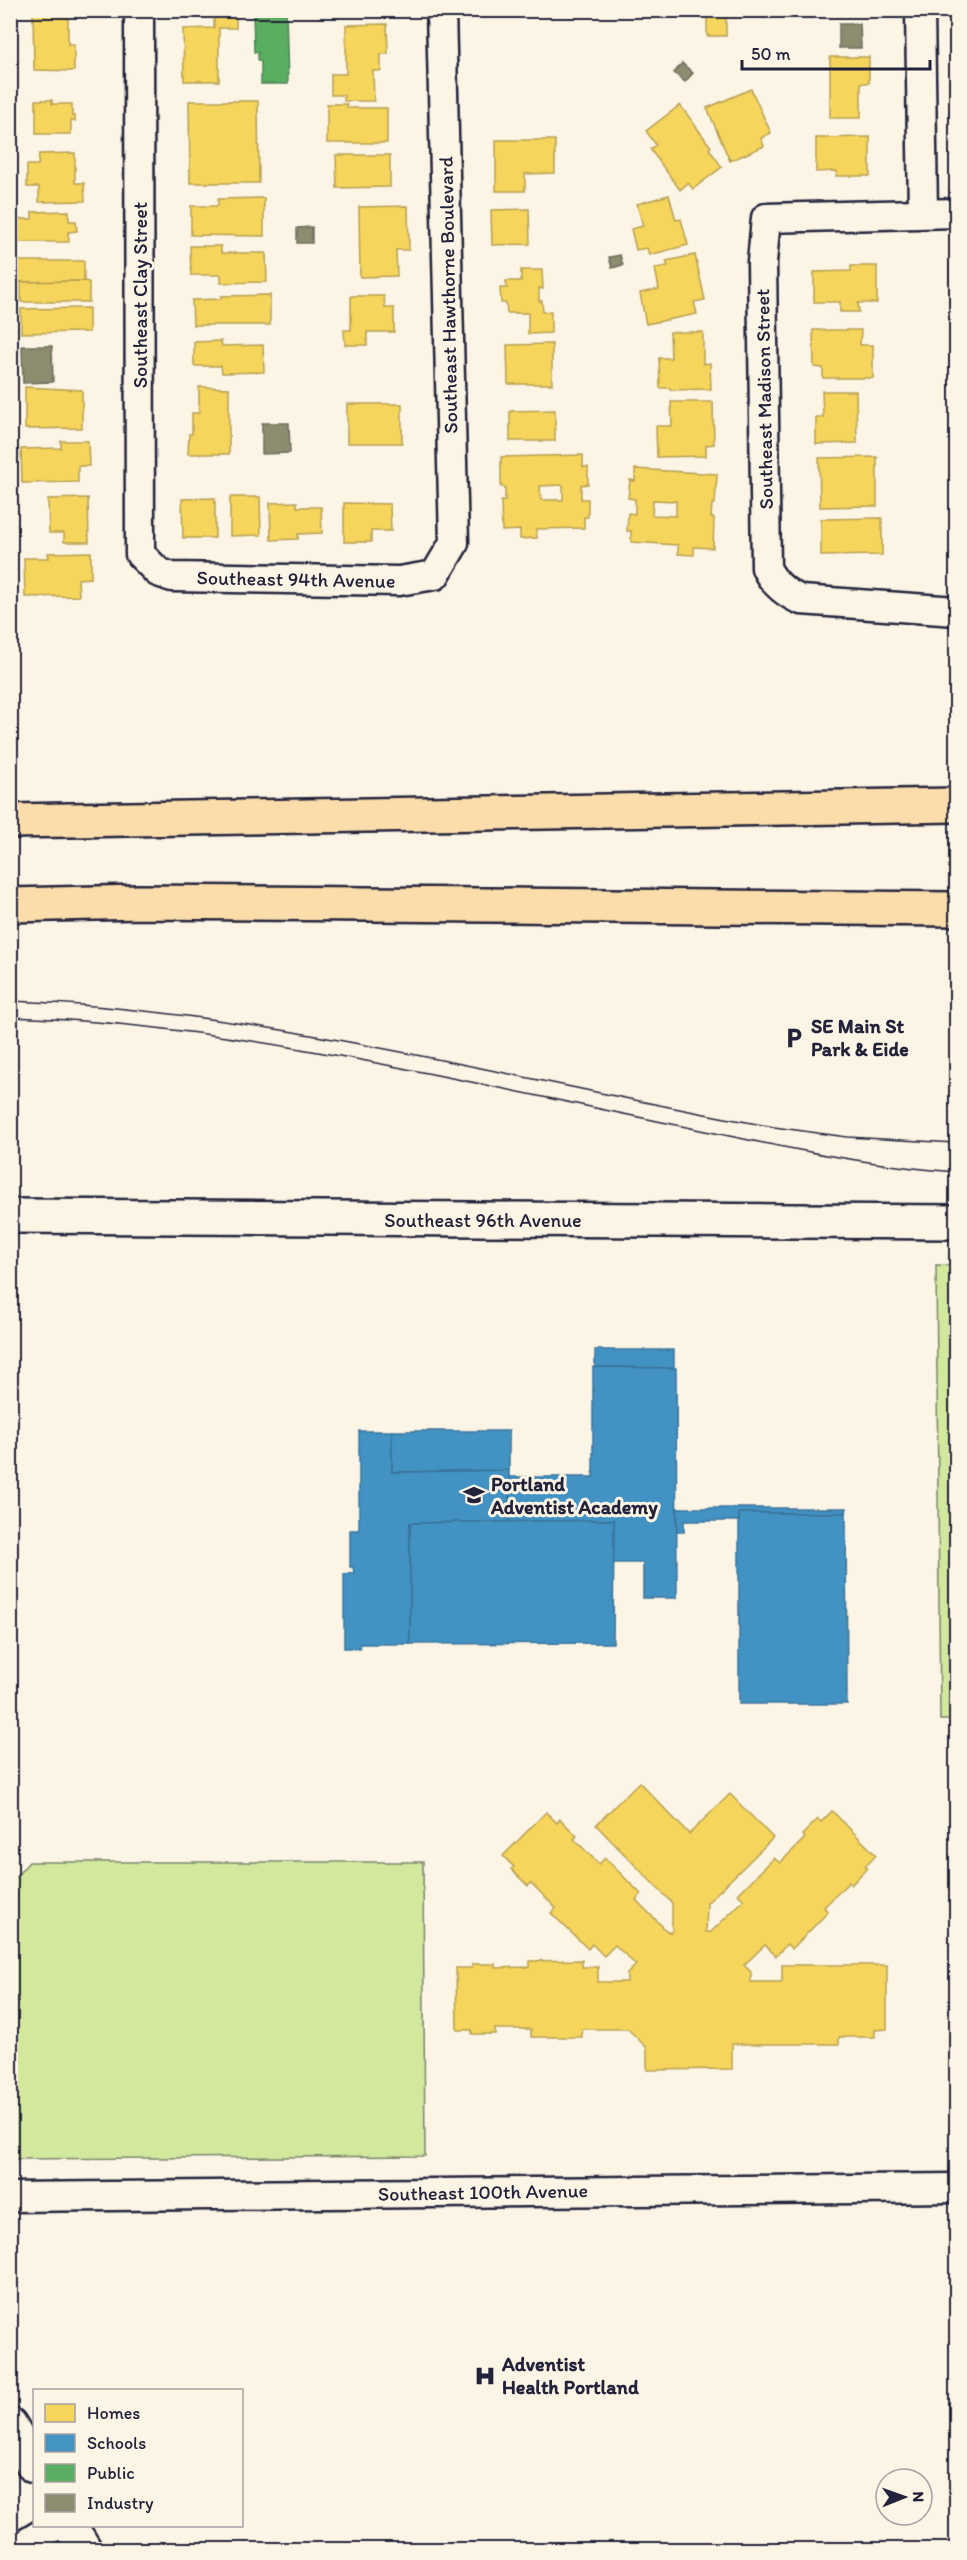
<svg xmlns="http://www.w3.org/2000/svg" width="967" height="2560" viewBox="0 0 967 2560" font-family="Itim,sans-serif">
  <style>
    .green { fill: #d2e89d; stroke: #7a856c; stroke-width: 1.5 }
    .homes { fill: #f6d55c; stroke: #b69f52; stroke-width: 1.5; fill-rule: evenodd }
    .schools { fill: #4393c3; stroke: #39719a; stroke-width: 1.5 }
    .public { fill: #5aae61; stroke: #498456; stroke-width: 1.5 }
    .industry { fill: #8c8c6e; stroke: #6c6c5f; stroke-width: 1.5 }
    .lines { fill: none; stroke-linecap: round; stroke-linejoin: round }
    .minor-casing { stroke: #22223b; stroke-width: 33 }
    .tertiary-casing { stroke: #22223b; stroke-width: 38 }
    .motorway-casing { stroke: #22223b; stroke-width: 38 }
    .minor { stroke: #fcf5e5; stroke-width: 28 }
    .tertiary { stroke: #fcf5e5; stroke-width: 33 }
    .motorway { stroke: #fbddab; stroke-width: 33 }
    .tram { stroke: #22223b; stroke-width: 1.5 }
    .labels { text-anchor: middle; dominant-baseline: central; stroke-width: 6; stroke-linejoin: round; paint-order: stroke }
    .street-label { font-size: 20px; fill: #22223b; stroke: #fcf5e5 }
    .poi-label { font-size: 20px; font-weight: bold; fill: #22223b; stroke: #fcf5e5; text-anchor: start }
  </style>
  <rect width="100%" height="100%" fill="#fcf5e5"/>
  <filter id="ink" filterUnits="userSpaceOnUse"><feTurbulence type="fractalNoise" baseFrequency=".0167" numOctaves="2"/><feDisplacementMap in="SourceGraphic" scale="12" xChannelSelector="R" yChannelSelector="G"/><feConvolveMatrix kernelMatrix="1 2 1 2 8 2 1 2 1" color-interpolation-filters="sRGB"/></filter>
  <g filter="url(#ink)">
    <!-- green -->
    <g class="green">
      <path d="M936,1265L956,1266V1720H940Z"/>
      <path d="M29,1862H423L425,2156L11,2159V1882Z"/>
    </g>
    <!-- homes -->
    <g class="homes">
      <path d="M33,10H68V44H74V71L34,70Z"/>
      <rect x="707" y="10" width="19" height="26"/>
      <path d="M214,11H236V28H219V81H184L183,29L214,28Z"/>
      <path d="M387,24L388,54H381V71H373L374,101H344V95H331V74H346V25Z"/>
      <path d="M830,57H869V83H861V118H830Z"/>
      <path d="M751,89L771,133L761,138L764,146L730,161L707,108Z"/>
      <path d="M36,100H52V104H72V116H75V121H71V134H36Z"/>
      <path d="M189,101H258L259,183H190Z"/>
      <path d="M327,104H347V108H387V143H327Z"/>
      <path d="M680,105L711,147L709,149L722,167L693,189L688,183L680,190L650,149L656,145L646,131Z"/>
      <path d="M870,137V176H836L837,171L816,172V138Z"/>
      <path d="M496,140H555V173L525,174V191H496Z"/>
      <path d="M75,153V183H84L85,201L39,202V187H27V165H38L39,154Z"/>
      <path d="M336,155H390V187L337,188Z"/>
      <path d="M669,195L676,220L681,219L688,245L649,255L647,248L636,250L631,229L643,226L637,204Z"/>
      <path d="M264,198V236L191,235V206H218V199Z"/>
      <path d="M408,206L409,250H396L397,276L360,277L359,207Z"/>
      <path d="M529,209L530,244L492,245L491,210Z"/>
      <path d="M69,211V221H76L77,231L68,232L69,242H11V219H32V212Z"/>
      <path d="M190,246H221V253H266L267,282L221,283V275H191Z"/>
      <path d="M695,255L705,300L694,302L697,314L646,324L640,293L659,289L655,268L668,266L666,261Z"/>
      <path d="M16,261H84V281L16,282Z"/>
      <rect x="950" y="264" width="6" height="38"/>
      <path d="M851,266H877V303H858L859,312H840V302H814V272L851,271Z"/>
      <path d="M521,270H542L543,289L539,288V301H542L543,312L551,311V333L528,334V313H507L506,303H501L500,288H507L506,281H521Z"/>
      <path d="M84,281L89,282V302H21V282Z"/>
      <path d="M270,295V325H193L192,300L221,299V296Z"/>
      <path d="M351,296H384L385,308H394V332H367V345H345L344,330H351Z"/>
      <path d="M89,308V332L21,333V309Z"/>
      <path d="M813,330H861L860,345H873V378H823V368L814,367Z"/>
      <path d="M670,332H703V364L710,363L711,389L670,390V388H660L659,358H671Z"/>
      <path d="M221,341L222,346L263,345L264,372L222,373L221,366H194V342Z"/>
      <path d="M552,344V384H508L507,345Z"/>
      <path d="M25,387L82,390V428L25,429Z"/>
      <path d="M199,387L229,388V454H188L189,434H192V413H199Z"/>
      <path d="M822,391H856L857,443L816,444V417H823Z"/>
      <path d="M671,402H713L714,444L706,445V456L657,457L656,426H672Z"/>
      <rect x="347" y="404" width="55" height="39"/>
      <path d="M555,410V441H510V411Z"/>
      <path d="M61,441H88L89,466H78V482L22,483L21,449L61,448Z"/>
      <path d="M583,455V467H588V484L581,485V499H588V517H584V528L536,529L537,538L520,539V530L502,531L501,501H505V487H501V457ZM563,485V500H541L540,486Z"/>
      <path d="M877,457V506L820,507L819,458Z"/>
      <path d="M635,469L717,474L715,504H712L711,518H714L713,548L694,547V555L678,554V545L631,542V531H627L628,513L635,514V499L628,498L630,480L635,481ZM653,500L676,501V516L652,515Z"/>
      <path d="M230,497H260L261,535L230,536Z"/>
      <path d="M88,498L89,542H64V533H49L48,499Z"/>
      <path d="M215,498V538H183L182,499Z"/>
      <path d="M297,502V507H321L322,533L298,534V539L271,540L270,503Z"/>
      <path d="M344,503L390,504L391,531H371V542H344Z"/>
      <path d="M882,518V555L821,556V519Z"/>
      <path d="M91,552V578L78,579L79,596L25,597L24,558H49L48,553Z"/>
      <path d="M639,1782L689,1834L730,1794L773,1838L707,1903L706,1932H711L744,1900L738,1894L774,1858L780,1863L805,1838L802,1835L818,1819L821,1822L832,1811L876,1855L865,1866L867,1868L851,1885L849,1882L824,1907L828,1912L792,1949L787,1944L776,1956L765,1945L744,1965L751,1972V1982H782V1965H887V2029L875,2030V2037H839V2044H732V2069L647,2070V2048L628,2029H582V2037H531V2029H495V2034H472V2030H457L456,1968H472V1964H495V1968L530,1967V1961L582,1960V1967H598V1982H627V1974L636,1965L615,1945L604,1956L592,1944L588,1949L551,1913L556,1908L531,1883L528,1886L511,1869L514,1867L503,1856L546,1812L557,1823L560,1819L577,1836L574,1839L599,1864L605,1858L641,1894L636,1900L668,1932H672V1903L596,1825Z"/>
    </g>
    <!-- schools -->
    <g class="schools">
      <path d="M595,1350H674V1368L595,1367Z"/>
      <path d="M593,1367L676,1368L677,1598H643V1563H613L614,1520L509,1522V1477H593Z"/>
      <path d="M359,1431H392V1472L509,1470V1522L410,1523V1644H360V1648H344V1574L354,1573L353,1567H350V1530H359Z"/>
      <path d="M392,1431H509V1470L392,1472Z"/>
      <path d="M677,1508H847L846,1513H739V1521H684V1532H677Z"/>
      <path d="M739,1513H846L847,1704H739Z"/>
      <path d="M614,1520L613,1643L410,1644V1523Z"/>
    </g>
    <!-- public -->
    <path class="public" d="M253,10H286L288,84H261V61H258V52H254Z"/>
    <!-- industry -->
    <g class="industry">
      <path d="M839,24H860L861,48H839Z"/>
      <path d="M682,63L693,73L685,82L674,73Z"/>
      <path d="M312,227V243H297V228Z"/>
      <path d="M620,255L623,265L612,268L609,257Z"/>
      <path d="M22,346H52L53,382L23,383Z"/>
      <path d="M262,423H289L290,453L262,454Z"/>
    </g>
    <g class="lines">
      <defs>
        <g id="minor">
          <path d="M139,10L140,554L158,572L172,577L399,581L435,575L454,543L441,10"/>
          <path d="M920,10L923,213"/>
          <path d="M956,213L766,218L762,262L766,568C774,584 785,593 801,600L956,611"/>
          <path d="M10,2197L956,2188"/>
          <path d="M15,2550L55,2526"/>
        </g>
        <g id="tertiary">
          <path d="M10,1216L956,1222"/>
          <path d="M10,2425L34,2466"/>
          <path d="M70,2526L85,2550"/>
        </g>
        <g id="motorway">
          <path d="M10,821L956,805"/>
          <path d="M10,905L140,902L956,909"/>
        </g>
      </defs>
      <!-- minor casing -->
      <use href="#minor" class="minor-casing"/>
      <!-- tertiary casing -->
      <use href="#tertiary" class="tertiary-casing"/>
      <!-- motorway casing -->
      <use href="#motorway" class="motorway-casing"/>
      <!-- minor -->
      <use href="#minor" class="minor"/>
      <!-- tertiary -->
      <use href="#tertiary" class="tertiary"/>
      <!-- motorway -->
      <use href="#motorway" class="motorway"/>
      <!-- tram -->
      <g class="tram">
        <path d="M10,1001C270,1010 520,1082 774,1127L847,1137L956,1143"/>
        <path d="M10,1017C230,1024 443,1077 657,1121C756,1141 856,1165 956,1172"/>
      </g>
    </g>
  </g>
  <!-- icons -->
  <defs>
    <symbol id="parking-bare" viewBox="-9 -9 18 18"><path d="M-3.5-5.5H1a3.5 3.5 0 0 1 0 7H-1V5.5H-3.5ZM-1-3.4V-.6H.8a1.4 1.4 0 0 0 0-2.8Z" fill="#22223b" stroke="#fcf5e5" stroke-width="2.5" paint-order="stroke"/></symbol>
    <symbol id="school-bare" viewBox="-9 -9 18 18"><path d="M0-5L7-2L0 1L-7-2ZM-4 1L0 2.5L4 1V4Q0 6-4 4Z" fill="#22223b" stroke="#fcf5e5" stroke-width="2.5" paint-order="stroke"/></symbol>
    <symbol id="hospital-bare" viewBox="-9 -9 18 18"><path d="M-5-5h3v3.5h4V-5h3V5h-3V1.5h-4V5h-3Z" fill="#22223b" stroke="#fcf5e5" stroke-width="2.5" paint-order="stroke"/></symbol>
  </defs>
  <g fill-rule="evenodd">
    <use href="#parking-bare" x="779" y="1023" width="30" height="30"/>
    <use href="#school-bare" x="459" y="1480" width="30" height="30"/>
    <use href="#hospital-bare" x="470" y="2361" width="30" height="30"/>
  </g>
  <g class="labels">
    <!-- street labels -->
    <g class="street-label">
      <text transform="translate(140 295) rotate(-90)">Southeast Clay Street</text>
      <text transform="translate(448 295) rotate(-91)">Southeast Hawthorne Boulevard</text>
      <text transform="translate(764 399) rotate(-91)">Southeast Madison Street</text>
      <text transform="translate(296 579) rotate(1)">Southeast 94th Avenue</text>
      <text x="483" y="1220">Southeast 96th Avenue</text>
      <text transform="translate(483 2192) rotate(-1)">Southeast 100th Avenue</text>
    </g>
    <!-- poi labels -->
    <g class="poi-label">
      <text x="811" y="1026">SE Main St<tspan x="811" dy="23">Park &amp; Eide</tspan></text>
      <text x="491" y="1484">Portland<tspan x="491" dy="23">Adventist Academy</tspan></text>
      <text x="502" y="2364">Adventist<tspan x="502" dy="23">Health Portland</tspan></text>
    </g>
  </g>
  <!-- margin -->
  <rect width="967" height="2560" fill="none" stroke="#fcf5e5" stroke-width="36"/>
  <rect x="18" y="18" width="931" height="2524" fill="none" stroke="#22223b" stroke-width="2" filter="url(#ink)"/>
  <!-- legend -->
  <rect x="33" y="2389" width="210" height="138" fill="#fcf5e5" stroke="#a5a1a1" stroke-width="1.5"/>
  <rect x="45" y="2404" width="30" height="18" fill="#f6d55c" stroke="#a5a1a1" stroke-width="1.5"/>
  <text x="87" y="2419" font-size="18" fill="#22223b">Homes</text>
  <rect x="45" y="2434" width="30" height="18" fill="#4393c3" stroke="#a5a1a1" stroke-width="1.5"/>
  <text x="87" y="2449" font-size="18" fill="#22223b">Schools</text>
  <rect x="45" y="2464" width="30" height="18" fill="#5aae61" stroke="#a5a1a1" stroke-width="1.5"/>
  <text x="87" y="2479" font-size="18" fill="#22223b">Public</text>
  <rect x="45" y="2494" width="30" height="18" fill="#8c8c6e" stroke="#a5a1a1" stroke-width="1.5"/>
  <text x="87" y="2509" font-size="18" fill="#22223b">Industry</text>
  <!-- north arrow -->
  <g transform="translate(904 2497) rotate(89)"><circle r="28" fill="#fcf5e5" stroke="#a5a1a1" stroke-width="1.5"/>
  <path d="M0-4.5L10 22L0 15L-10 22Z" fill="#22223b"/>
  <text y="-9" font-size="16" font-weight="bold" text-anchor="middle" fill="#22223b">N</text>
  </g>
  <!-- scale -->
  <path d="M742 60v9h188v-9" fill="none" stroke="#22223b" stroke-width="3"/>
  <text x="751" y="60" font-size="18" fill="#22223b" stroke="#fcf5e5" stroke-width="4.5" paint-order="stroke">50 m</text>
</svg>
